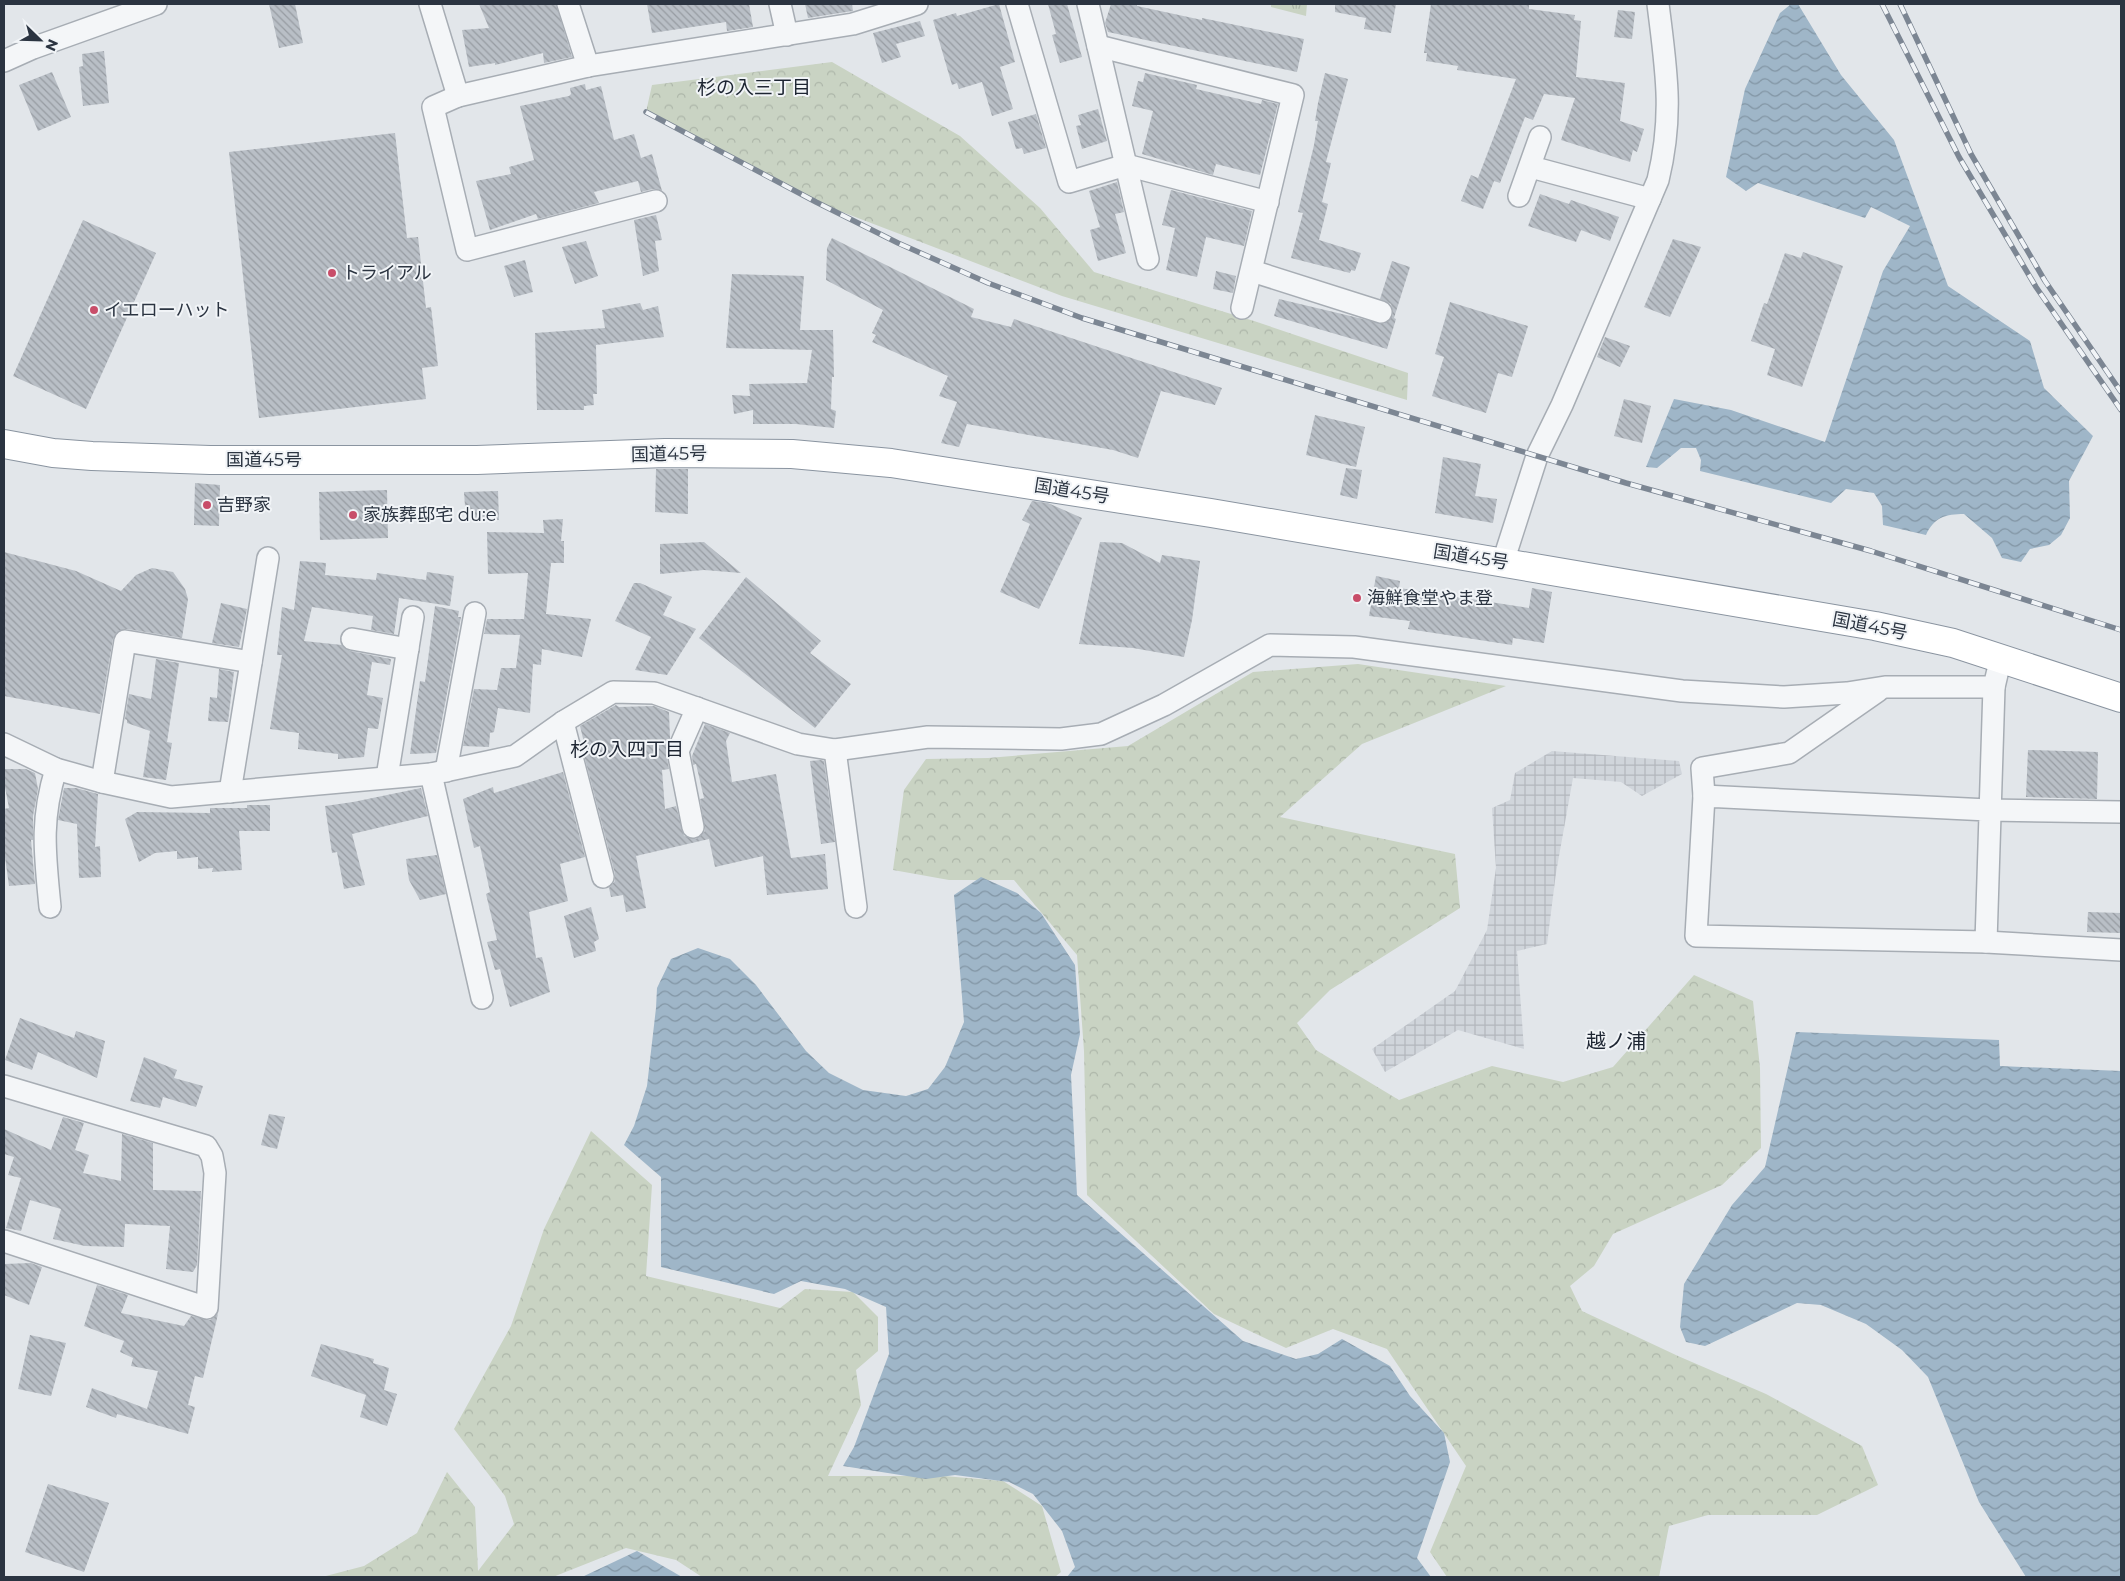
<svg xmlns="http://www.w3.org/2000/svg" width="2125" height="1581" viewBox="0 0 2125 1581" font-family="Montserrat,'Noto Sans JP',sans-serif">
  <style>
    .industrial { fill: url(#industrial-grid) }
    .forest { fill: url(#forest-crowns) }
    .park { fill: url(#park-tufts) }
    .water { fill: url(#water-waves) }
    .building { fill: url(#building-back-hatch) }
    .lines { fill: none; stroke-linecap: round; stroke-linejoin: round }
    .minor-casing { stroke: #a7adb4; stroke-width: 24 }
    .highway-casing { stroke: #8a94a0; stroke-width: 30 }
    .minor { stroke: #f4f6f8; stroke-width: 21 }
    .highway { stroke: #fff; stroke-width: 28 }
    .rail-casing { stroke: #7c8693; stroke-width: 5.5 }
    .rail { stroke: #f1f4f7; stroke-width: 4; stroke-dasharray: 11; stroke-linecap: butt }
    .poi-dot { fill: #c84d69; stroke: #f1f4f7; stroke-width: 2 }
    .labels { text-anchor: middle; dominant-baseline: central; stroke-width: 4; stroke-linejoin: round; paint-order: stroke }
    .poi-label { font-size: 18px; fill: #2b3441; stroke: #f1f4f7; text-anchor: start }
    .street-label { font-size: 18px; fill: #2b3441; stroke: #f1f4f7 }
    .neighbourhood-label { font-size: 19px; fill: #1d2532; stroke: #f1f4f7 }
    .quarter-label { font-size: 20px; fill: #1d2532; stroke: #f1f4f7 }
  </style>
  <defs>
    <pattern id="industrial-grid" width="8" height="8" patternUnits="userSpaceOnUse" patternTransform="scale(1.25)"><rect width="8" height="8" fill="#d0d5db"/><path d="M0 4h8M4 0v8" fill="none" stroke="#b3b7bd"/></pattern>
    <pattern id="forest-crowns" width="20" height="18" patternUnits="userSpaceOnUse" patternTransform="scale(1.25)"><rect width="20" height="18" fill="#c9d3c3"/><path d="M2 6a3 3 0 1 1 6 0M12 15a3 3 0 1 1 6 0" fill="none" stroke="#adb6a9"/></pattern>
    <pattern id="park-tufts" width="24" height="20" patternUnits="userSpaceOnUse" patternTransform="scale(1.25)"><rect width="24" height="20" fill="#c9d3c3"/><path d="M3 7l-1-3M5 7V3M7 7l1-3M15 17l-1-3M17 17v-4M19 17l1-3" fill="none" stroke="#adb6a9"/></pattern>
    <pattern id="water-waves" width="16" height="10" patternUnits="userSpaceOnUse" patternTransform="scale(1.25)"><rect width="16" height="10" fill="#9fb6c8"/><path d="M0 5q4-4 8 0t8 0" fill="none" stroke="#8295a4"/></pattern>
    <pattern id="building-back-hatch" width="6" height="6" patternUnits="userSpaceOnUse" patternTransform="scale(1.25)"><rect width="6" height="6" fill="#b9bfc6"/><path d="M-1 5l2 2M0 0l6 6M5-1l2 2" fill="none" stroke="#979ca2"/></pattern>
  </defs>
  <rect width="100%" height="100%" fill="#e2e6ea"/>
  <!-- industrial -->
  <path class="industrial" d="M1552,751L1679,761L1682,774L1642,796L1621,782L1573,778L1556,873L1547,944L1517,951L1524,1049L1458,1030L1385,1072L1372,1049L1455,991L1487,930L1496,868L1492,808L1510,800L1515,773Z"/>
  <!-- forest -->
  <g class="forest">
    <path d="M832,62L960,136L1040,208L1094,272L1254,321L1408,373L1407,400L1062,296L816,202L646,112L652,85Z"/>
    <path d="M1358,664L1506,686L1362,744L1280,817L1455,854L1460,908L1330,990L1297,1023L1316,1050L1399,1100L1492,1066L1563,1082L1613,1067L1694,975L1753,1001L1760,1068L1761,1148L1722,1185L1613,1234L1594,1266L1570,1286L1582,1311L1678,1356L1766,1394L1862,1446L1878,1485L1817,1515H1708L1669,1526L1659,1577H1447L1430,1552L1466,1466L1387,1349L1333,1329L1286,1348L1214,1314L1087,1195L1084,1051L1077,955L1014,880H949L893,870L904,790L926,759L988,758L1128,746L1253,672Z"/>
    <path d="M591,1131L652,1185L646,1276L780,1308L805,1289L853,1292L878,1317V1351L856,1370L861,1405L828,1476H944L1003,1481L1042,1506L1061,1572L1055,1577H702L676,1560L626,1548L553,1577H322L364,1566L417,1533L447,1472L475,1507L478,1571L514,1524L505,1496L454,1429L511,1326L544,1229Z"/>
  </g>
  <!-- park -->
  <path class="park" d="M1271,4H1307L1306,16L1271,7Z"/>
  <!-- water -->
  <g class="water">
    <path d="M1791,4H1798L1841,75L1894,140L1948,286L2030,341L2044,388L2093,436L2069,481L2070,518L2061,535L2049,545L2030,549L2021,562L2002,558L1992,538L1964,514C1946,514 1934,517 1926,535L1883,525L1882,506L1874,493L1846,489L1831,503L1700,471L1701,460L1696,448H1681L1657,468L1646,467L1674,399L1731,410L1825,442L1883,271L1910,226L1871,207L1865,218L1758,183L1746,191L1726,177L1745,89L1780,13Z"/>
    <path d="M981,877L1017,893L1041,913L1075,965L1080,1034L1071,1075L1077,1195L1243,1341L1296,1359L1318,1354L1342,1339L1390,1366L1410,1396L1444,1433L1450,1462L1417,1558L1431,1577H1067L1075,1567L1062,1531L1033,1494L1009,1482L955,1475L926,1479L843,1466L854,1447L889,1354L886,1307L845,1289L801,1281L774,1294L661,1267V1177L624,1145L634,1126L647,1086L656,1008L657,988L671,959L698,948L730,959L756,985L806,1051L829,1073L863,1090L906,1096L928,1089L945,1067L964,1022L954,895Z"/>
    <path d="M1796,1032L1999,1040L2000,1066L2121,1071V1577H2026L1979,1502L1928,1377L1902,1350L1866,1324L1821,1305L1797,1303L1705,1346L1686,1342L1680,1327L1684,1284L1732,1205L1765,1167Z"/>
    <path d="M637,1551L682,1577H582Z"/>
  </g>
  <!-- building -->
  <g class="building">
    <path d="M269,4H295L303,43L279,48Z"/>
    <path d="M479,4H556L572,57L544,63L543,53L495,65V63L469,67L462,30L489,28Z"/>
    <path d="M647,4H749L753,27L727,31L726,22L652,33Z"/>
    <path d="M805,4H852L853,11L808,18Z"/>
    <path d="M999,4L1015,62L1000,67L1013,109L992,116L982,82L959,89L957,83L952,85L933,20L956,13L957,16Z"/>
    <path d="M1048,4H1067L1082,57L1060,63L1052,35L1056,34Z"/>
    <path d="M1111,4H1137V6L1202,20V18L1304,39L1297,72L1108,32L1105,23Z"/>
    <path d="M1335,4H1396L1391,33L1364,29L1366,18L1335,12Z"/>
    <path d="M1431,4H1529V9L1575,15L1574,20L1581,21L1576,77L1625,83L1620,121L1644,129L1637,152L1633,150L1630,162L1561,140L1575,98L1544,94L1533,120L1525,117L1500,183L1494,181L1483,209L1461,201L1471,175L1478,178L1516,79L1457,70L1458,66L1426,61L1427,53H1424Z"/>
    <path d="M1618,10L1635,12L1632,39L1614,37Z"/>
    <path d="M920,21L925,36L896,44L901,57L882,63L873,33Z"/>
    <path d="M104,51L109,103L83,106L79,67L83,66L82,54Z"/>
    <path d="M52,72L71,117L38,131L19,85Z"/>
    <path d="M1145,73L1197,85L1196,89L1261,104L1262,100L1278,104L1260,175L1216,164L1213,175L1142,154L1153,111L1132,106L1138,81L1143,82Z"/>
    <path d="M1325,73L1348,79L1326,162L1331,163L1322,202L1328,204L1319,240L1361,253L1355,271L1351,270L1350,273L1291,258L1303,213L1298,212L1314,145L1318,121H1315L1318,103Z"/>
    <path d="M585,84L586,90L601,86L614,140L634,134L641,158L652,154L662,191L653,189L641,192L638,181L594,192L599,203L538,219L536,214L490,230L476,181L511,174L509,167L534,160L520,106L569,96L571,94L570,88Z"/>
    <path d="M1098,109L1107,141L1082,149L1076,126L1081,125L1078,115Z"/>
    <path d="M1036,114L1046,148L1024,154L1022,148L1016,149L1008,122Z"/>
    <path d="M395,133L407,238L418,237L426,308L431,307L438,366L422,368L426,399L259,418L229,152Z"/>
    <path d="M1117,182L1124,212L1115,214L1126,253L1098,261L1090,230L1100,227L1089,191Z"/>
    <path d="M1171,190L1252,211L1244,246L1206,237L1197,277L1166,270L1175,228L1162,225Z"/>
    <path d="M1540,194L1569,204L1571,200L1619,217L1610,241L1581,230L1576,242L1528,226Z"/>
    <path d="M656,215L662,240L655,241L659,271L643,276L634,220Z"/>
    <path d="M83,220L156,253L86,409L13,376Z"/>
    <path d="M832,238L974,309L971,317L1011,327L1014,319L1222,388L1215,405L1161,391L1138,458L1113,450L967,424L959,447L941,443L957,402L939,396L948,376L872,342L876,335L872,333L883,310L826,280L827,248Z"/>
    <path d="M1673,239L1701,247L1670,317L1644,307Z"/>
    <path d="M586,241L598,276L575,284L562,247Z"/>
    <path d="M1803,252L1843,266L1802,387L1767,375L1775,349L1751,341L1764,303L1767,304L1785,253L1801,258Z"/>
    <path d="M525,260L533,292L514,297L504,266Z"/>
    <path d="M1392,261L1410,267L1394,318L1396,319L1387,349L1274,316L1279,299L1384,324L1393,315L1391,304L1380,299Z"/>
    <path d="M1216,271L1236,276L1233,293L1213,289Z"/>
    <path d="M732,274L804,276L800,330H833L834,377H832L831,409L836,411L834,428L796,424H753V410L734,414L732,395L750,396L749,384L807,383L812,350L726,348Z"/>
    <path d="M1450,302L1528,326L1512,377L1498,373L1486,413L1432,396L1444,357L1435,354Z"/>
    <path d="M640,303L643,310L658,306L664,337L596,345L597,394H593L594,405L584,406V410H537L535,333L605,328L602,310Z"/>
    <path d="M1605,337L1630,346L1620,367L1597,357Z"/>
    <path d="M1624,399L1651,406L1642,443L1614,436Z"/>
    <path d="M1315,415L1365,427L1356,467L1306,455Z"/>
    <path d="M1443,457L1481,464L1475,496L1497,499L1493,523L1435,513Z"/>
    <path d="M1346,468L1362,470L1357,499L1340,495Z"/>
    <path d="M656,469H688V514L655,512Z"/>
    <path d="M195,483L220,485L219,526L194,525Z"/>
    <path d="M387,490L388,538L320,540L319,492Z"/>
    <path d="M498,491L499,520H466L464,492Z"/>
    <path d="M1032,501L1048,503L1082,518L1039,609L1000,592L1030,524L1022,520Z"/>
    <path d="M563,519L561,541H564V563H551L546,614L591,619L582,657L542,649L541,665L533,664L530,713L498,708L494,732L490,733L489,747L463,746L474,689L497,690L501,668H516L520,635L484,634L487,619H524L528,573L488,574L487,532L544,533L543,520Z"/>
    <path d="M704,542L741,573L704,570L660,574V544Z"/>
    <path d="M1100,542L1122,543L1160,563L1162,555L1200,561L1192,620L1184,657L1133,648L1079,644Z"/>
    <path d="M4,552L76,571L121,591L136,575L152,568L173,572L185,589L188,599L182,638L127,629L116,633L113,639L100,714L4,696Z"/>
    <path d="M300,561L326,563L325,575L376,580L377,573L426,580L427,572L454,576L450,606L399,598L394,634L371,630L373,616L312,607L304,641L342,645L350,651L391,659L390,665L372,662L367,695L383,698L378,729L368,728L364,757L338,759V754L298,749L299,733L270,729L282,655H277L282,607L294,610Z"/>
    <path d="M1376,576L1400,581L1399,588L1529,608L1532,588L1552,592L1544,643L1513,638L1512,645L1408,629L1410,621L1369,616Z"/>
    <path d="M746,577L821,641L810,653L851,684L815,728L699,638Z"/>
    <path d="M634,583H640L672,597L663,615L696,629L667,675L635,670L651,637L615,621Z"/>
    <path d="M221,603L247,609L239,647L212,643Z"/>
    <path d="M435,606L459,611L458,617H461L436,753L410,754L420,681L425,682Z"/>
    <path d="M156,659L179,663L167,742L172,743L166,780L143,777L150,731L127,723V720L125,719L129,694L151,699Z"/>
    <path d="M219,669L234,672L228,722L208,721L210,697L217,698Z"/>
    <path d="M616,705L619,707L654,706L669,712L670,738L666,753L669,769L662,770L665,809L676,806L684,836L696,839L705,831L700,799L704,798L696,764L693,765L692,756L705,724L730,733L726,741L732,782L776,774L791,858L825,854L828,889L767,895L763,856L715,867L709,839L636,856L646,908L626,912L623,895L611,897L609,888L615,881V874L584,755H587L580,726Z"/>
    <path d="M2028,750L2098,752L2097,799L2026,797Z"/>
    <path d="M821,760L824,761L835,842L821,844L810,761Z"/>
    <path d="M4,769H26L35,773L38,789L33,816V840H31L35,884L9,886L4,850V809L9,808L4,782Z"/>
    <path d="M563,772L585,857L560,864L568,901L529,912L536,958L542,957L550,992L510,1007L500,969L495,970L487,942L497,940L486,894L490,892L480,846L474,848L463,799L493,787L494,793Z"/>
    <path d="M64,788H76L98,794L95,847L100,846L101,877L79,878L77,824L58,820Z"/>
    <path d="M421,788L428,816L352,834L365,885L344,889L337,852L332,853L325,806L353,802Z"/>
    <path d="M247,805H270V831H239L242,870L212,872L213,868L198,869V857L177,859V851L155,853L139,862L125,819L137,812L210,813V808H247Z"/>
    <path d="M437,855L446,894L420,900L409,880L406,859Z"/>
    <path d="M591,907L599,939L594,942L596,951L574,958L564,916Z"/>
    <path d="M2088,912L2121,913V933L2087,932Z"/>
    <path d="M20,1018L74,1038L76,1031L105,1041L97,1078L38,1052L32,1070L5,1060Z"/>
    <path d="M144,1057L177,1070L174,1078L203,1086L196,1107L163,1097L160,1108L130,1101Z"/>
    <path d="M269,1114L285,1117L277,1149L261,1145Z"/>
    <path d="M63,1117L84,1123L75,1150L89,1155L83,1173L121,1181L122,1134L153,1143V1190L201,1191L197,1265L193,1272L166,1269L170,1226L125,1224L124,1247L85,1246L53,1239L61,1209L30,1200L21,1231L6,1228L21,1178L8,1175L14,1157L4,1154V1129L51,1150Z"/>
    <path d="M31,1263L42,1267L29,1305L4,1295V1264Z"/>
    <path d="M97,1285L128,1295L121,1313L184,1326L191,1316L210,1320L218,1314L203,1378L195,1376L188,1405L195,1407L188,1434L117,1414L116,1418L86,1407L92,1388L147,1409L158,1371L131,1366L133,1358L120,1352L124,1341L84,1326Z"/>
    <path d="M30,1335L66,1343L51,1396L18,1389Z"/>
    <path d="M321,1344L374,1359L373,1363L389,1368L384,1390L397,1394L387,1426L360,1417L366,1395L311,1376Z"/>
    <path d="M48,1484L109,1503L84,1572L25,1552Z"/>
  </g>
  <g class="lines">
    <defs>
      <g id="minor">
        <path d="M430,4L458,96L588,66L853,24L917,4"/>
        <path d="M568,4L588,66"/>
        <path d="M780,4L787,35"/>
        <path d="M1017,4L1069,182L1126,165L1268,202"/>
        <path d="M1088,4L1148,259"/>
        <path d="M1098,46L1293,95L1242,308"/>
        <path d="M4,61L33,48L156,4"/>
        <path d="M458,96L433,107L467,250L656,201"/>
        <path d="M1531,167L1650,199"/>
        <path d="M1519,196L1540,137"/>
        <path d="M1252,271L1381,312"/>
        <path d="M1503,562L1537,456L1562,405L1658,180C1674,114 1666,69 1658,4"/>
        <path d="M352,639L408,649"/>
        <path d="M1994,687L1986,942L1696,936L1704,796L1988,810L2121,812"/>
        <path d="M563,722L603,877"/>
        <path d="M4,744L56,769L102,782L171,797L431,774L515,756L563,722L613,692L654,693L798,744L835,750L928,737L1061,739L1101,734L1164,705L1270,645L1354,647L1682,691L1784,697L1847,693L1885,687H1994L2001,657"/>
        <path d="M835,750L856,907"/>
        <path d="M446,771L475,613"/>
        <path d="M431,774L482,998"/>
        <path d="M387,777L413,617"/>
        <path d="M102,782L125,641L251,662"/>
        <path d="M230,792L268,558"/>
        <path d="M1704,796L1702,768L1789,753L1878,691"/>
        <path d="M693,827L678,751L697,708"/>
        <path d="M50,907C45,854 40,821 56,769"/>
        <path d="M1986,942L2121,950"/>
        <path d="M4,1086L206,1146L212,1156L215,1173L207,1308L4,1241"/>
      </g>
      <path id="highway" d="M4,444L53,453L92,456L210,460H477L665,453L792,454L891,463L1211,513L1875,626L1953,643L2121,698"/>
    </defs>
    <!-- minor casing -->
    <use href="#minor" class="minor-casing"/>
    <!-- highway casing -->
    <use href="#highway" class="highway-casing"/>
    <!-- minor -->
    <use href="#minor" class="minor"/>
    <!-- highway -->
    <use href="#highway" class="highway"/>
    <defs>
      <g id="rail">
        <path d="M1882,4L1959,157L2036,287L2121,410"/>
        <path d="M1900,4L1971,154L2045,281L2121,392"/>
        <path d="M646,112L816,202L898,243L988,283L1082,318L1626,483L1871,551L2121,630"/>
      </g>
    </defs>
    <!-- rail casing -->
    <use href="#rail" class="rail-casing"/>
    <!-- rail -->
    <use href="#rail" class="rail"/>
  </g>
  <!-- markers -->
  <g class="poi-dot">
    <circle cx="332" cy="273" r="5"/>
    <circle cx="94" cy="310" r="5"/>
    <circle cx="207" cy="505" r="5"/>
    <circle cx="353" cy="515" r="5"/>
    <circle cx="1357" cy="598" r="5"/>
  </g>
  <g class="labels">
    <!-- poi labels -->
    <g class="poi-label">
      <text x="342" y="273">トライアル</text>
      <text x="104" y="310">イエローハット</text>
      <text x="217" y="505">吉野家</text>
      <text x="363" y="515">家族葬邸宅 du:e</text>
      <text x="1367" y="598">海鮮食堂やま登</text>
    </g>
    <!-- street labels -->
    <g class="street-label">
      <text transform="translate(669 454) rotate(-1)">国道45号</text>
      <text x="264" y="460">国道45号</text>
      <text transform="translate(1072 491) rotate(9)">国道45号</text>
      <text transform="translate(1471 557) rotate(9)">国道45号</text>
      <text transform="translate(1870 626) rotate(11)">国道45号</text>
    </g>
    <!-- neighbourhood labels -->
    <g class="neighbourhood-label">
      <text x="754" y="87">杉の入三丁目</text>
      <text x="627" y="749">杉の入四丁目</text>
    </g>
    <!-- quarter labels -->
    <g class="quarter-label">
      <text x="1616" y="1041">越ノ浦</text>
    </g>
  </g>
  <!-- border -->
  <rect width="2125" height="1581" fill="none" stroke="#2b3441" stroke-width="10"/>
  <!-- north arrow -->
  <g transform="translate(40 40) rotate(113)" stroke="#f1f4f7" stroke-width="4" paint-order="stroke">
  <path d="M0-4L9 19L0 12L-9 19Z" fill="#2b3441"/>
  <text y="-8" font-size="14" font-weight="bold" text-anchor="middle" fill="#2b3441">N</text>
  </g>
</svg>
